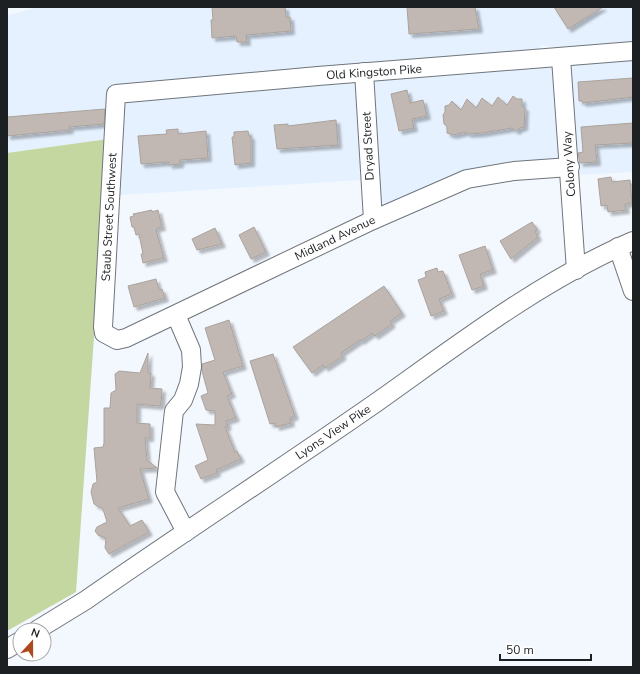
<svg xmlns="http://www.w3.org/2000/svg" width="640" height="674" viewBox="0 0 640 674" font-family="'Nunito Sans',sans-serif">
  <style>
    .built { fill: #e5f1ff }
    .green { fill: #c4d7a0 }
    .building { fill: #c1b8b3; stroke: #aaa29c; filter: url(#shadow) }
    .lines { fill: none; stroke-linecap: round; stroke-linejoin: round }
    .minor-casing { stroke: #6f757b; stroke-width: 20 }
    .minor { stroke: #fff; stroke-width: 18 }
    .labels { text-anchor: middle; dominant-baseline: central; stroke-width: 3; stroke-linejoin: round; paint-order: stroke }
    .street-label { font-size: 12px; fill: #1d2023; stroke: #fff }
  </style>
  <defs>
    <filter id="shadow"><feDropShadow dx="3.5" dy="3.5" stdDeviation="1" flood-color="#0004"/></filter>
  </defs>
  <rect width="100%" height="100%" fill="#f3f8ff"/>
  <!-- built -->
  <path class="built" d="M36,7H633V43L562,48L539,45L546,65L633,60V172L576,175L575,161L381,207L364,180L121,195L104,193L108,140L7,153V16Z"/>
  <!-- green -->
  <path class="green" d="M108,139L76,592L7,631V153Z"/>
  <!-- building -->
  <g class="building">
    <path d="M212,7H285L286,17H290L291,31L246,35L247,42H237L236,36L212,38L211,20H213Z"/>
    <path d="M407,7H475L479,29L409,34Z"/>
    <path d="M554,7H603L568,29Z"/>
    <path d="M633,78V97L583,103L582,101H579L578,82Z"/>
    <path d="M407,90L410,103L423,100L427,116L412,119L414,128L399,131L391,94Z"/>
    <path d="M513,96L517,99H522V106L525,108L524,127L520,128L516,131L512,128L482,133L468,134L466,132L453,135L447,133V126L444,124L443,115L445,112V106L449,105L452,101L461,110L467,99L476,108L482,98L492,106L498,97L507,105Z"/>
    <path d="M105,109L104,124L69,127L70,130L7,136V117Z"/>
    <path d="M336,120L338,145L277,149L274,125L288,124V126Z"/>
    <path d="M633,123V143L595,145L597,162L580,163L578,153L583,152L581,127Z"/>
    <path d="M178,129V134L206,131L208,158L180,160V164L169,165V162L141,164L138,136L167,134L166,130Z"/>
    <path d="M248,131L249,136H251V163L235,165L232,137H234V132Z"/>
    <path d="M611,177L612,182L630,180L632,203L625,204L626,210L608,212L607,205L601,206L598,179Z"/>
    <path d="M152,210V212L158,210L162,227L157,228L156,230L164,258L143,263L141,254H143L139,234L136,235L134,227H132L130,217L134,216L133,214Z"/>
    <path d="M532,222L537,229L535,231L538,237L511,259L500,241Z"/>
    <path d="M254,227L266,252L251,259L239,235Z"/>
    <path d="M215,228L222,244L197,250L192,239Z"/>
    <path d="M485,246L493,270L480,274L484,286L472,290L459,255Z"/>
    <path d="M437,268L438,272L443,271L452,294L439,299L444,311L431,316L418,280L426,277L425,272Z"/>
    <path d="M156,279L159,290L162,289L165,298L134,307L128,286Z"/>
    <path d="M384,286L402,313L390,321L392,324L375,336L372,333L361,341L360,340L341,353L343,356L325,368L323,365L312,373L293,347Z"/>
    <path d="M229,320L243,366L223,372L232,394L227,396L236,418L226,421L228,426L225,427L235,452L237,451L241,459L216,470L217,473L201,479L195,466L208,460L196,424L215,425V411L206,410L201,396L208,393L202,371V364L215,360L205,328Z"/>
    <path d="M148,353V373H151L150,388L162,389L161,404L159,406L137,404V423L150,424V438H145L147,460L157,468L140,469L149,499L118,508L130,526L142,520L149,532L109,554L105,548L106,538L98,535L95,531L97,527L107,522L103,509L94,504L91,492L93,484L97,482L94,448L103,447L104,443V408H110L111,393L116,390L115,374L119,371L140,373Z"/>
    <path d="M273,354L295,416L290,418L291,423L276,427L275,423L270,424L250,361Z"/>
  </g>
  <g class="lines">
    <defs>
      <g id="minor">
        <path d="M561,58L576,270"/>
        <path d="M364,72L373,220"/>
        <path d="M570,167L514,171L467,179L373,220L126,338L117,340L104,333L103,327L116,94L318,76L633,51"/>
        <path d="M618,247L633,291"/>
        <path d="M176,315L191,350L192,367L189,384L183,400L174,411L165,492L186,532"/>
        <path d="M37,630L86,600C182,533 281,469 377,402C459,344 540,281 633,241"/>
        <path d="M7,649L20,641"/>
      </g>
    </defs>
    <!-- minor casing -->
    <use href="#minor" class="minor-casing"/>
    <!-- minor -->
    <use href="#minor" class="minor"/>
  </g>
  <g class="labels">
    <!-- street labels -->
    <g class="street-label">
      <text transform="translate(374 72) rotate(-4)">Old Kingston Pike</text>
      <text transform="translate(368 146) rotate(-93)">Dryad Street</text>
      <text transform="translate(569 164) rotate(-94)">Colony Way</text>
      <text transform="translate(109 217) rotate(-87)">Staub Street Southwest</text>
      <text transform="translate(335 238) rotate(-26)">Midland Avenue</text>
      <text transform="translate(333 432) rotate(-34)">Lyons View Pike</text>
    </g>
  </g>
  <!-- border -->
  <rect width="640" height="674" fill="none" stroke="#1d2023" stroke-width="16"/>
  <!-- north arrow -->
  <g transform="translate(32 642) rotate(21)"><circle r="19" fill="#ffffff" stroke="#a5a6a7"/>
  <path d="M0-3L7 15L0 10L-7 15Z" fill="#ae481d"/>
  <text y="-6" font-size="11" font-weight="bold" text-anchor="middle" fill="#1d2023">N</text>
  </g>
  <!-- scale -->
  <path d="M500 654v6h91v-6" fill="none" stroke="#1d2023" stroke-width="2"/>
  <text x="506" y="654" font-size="12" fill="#1d2023" stroke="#ffffff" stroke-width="3" paint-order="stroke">50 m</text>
</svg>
